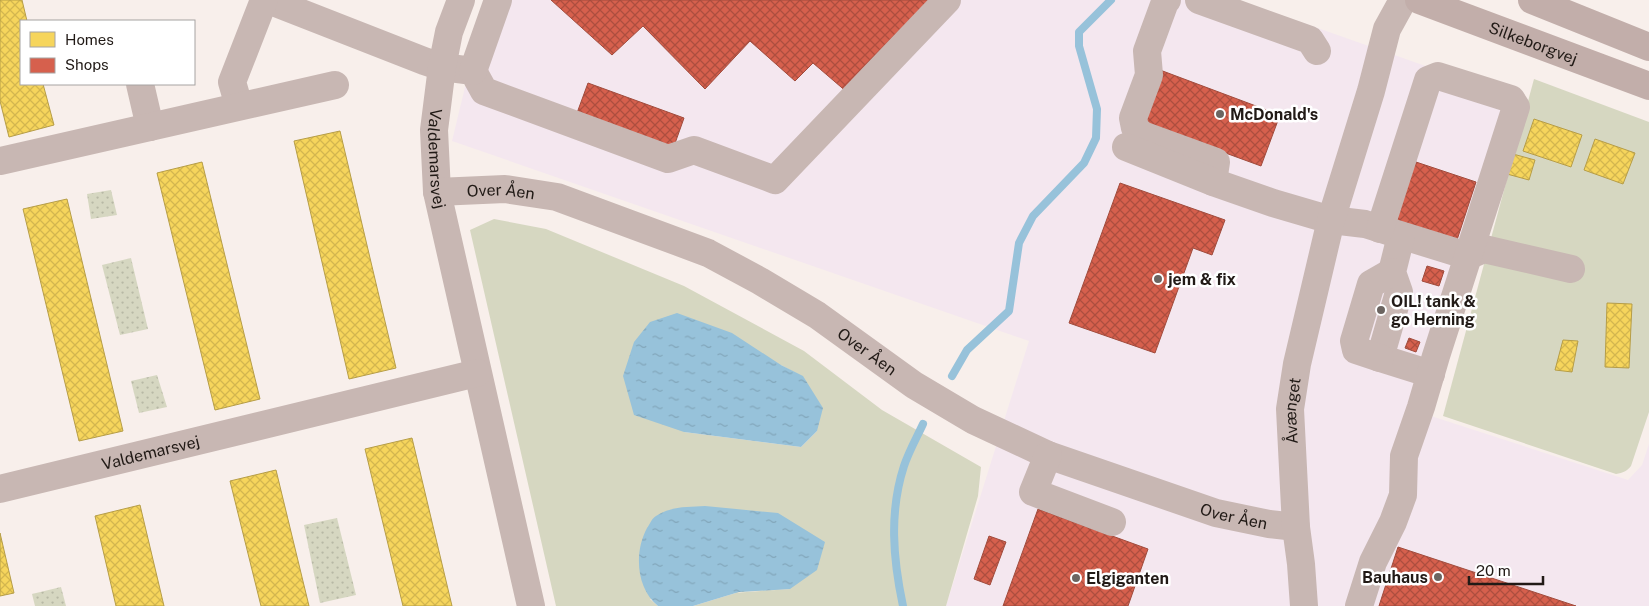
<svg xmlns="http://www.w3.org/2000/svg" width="1649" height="606" viewBox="0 0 1649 606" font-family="'Public Sans',sans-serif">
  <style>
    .commercial { fill: #f4e7ef }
    .green { fill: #d6d7c1; fill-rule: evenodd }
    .park { fill: url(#park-dots) }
    .water { fill: url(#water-ripples) }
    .homes { fill: url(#homes-cross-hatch); stroke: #b69d47 }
    .shops { fill: url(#shops-cross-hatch); stroke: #a04b3c }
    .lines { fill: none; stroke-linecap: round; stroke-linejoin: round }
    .stream { stroke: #97c2da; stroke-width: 8 }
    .minor { stroke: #c8b7b3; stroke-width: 28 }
    .major { stroke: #c2aeaa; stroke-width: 28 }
    .poi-dot { fill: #6c6561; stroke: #fff; stroke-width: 2 }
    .labels { text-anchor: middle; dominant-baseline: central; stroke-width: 5; stroke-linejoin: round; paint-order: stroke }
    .street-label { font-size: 16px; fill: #211a16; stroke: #fff }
    .poi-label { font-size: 16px; font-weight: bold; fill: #211a16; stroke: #fff; text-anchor: start }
  </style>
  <defs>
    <pattern id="park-dots" width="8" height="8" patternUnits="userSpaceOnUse" patternTransform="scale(1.25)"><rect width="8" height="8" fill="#d6d7c1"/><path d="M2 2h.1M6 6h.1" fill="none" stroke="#b7b8a5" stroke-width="1.8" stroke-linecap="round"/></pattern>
    <pattern id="water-ripples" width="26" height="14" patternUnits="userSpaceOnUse" patternTransform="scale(1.25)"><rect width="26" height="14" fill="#97c2da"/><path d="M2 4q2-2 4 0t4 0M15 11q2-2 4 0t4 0" fill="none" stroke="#82a6ba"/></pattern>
    <pattern id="homes-cross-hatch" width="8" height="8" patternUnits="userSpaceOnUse" patternTransform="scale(1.25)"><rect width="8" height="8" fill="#f6d55c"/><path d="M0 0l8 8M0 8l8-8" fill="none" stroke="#d3b64f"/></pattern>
    <pattern id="shops-cross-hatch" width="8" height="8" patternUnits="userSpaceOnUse" patternTransform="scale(1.25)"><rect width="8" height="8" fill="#d6604d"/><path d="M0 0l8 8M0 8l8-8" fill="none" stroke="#ad4e3f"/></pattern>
  </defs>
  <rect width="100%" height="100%" fill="#f8efeb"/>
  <!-- commercial -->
  <path class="commercial" d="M486,0H1238L1525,101L1431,416L1628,480L1642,465L1649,444V606H946L1029,341L452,141Z"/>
  <!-- green -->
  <g class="green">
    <path d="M1534,79L1649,122V412L1631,466C1627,471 1623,473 1616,474L1443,416Z"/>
    <path d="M494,219L546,229L684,286L804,351L882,410L981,467L978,496L946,606H693L739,592L790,589L650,599L658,606H556L470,230ZM781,365L803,377L817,431L801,447L684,432Z"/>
  </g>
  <!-- park -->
  <g class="park">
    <path d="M111,190L117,215L91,219L87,194Z"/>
    <path d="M131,258L148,329L120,335L102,265Z"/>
    <path d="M157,375L167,407L139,413L131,381Z"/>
    <path d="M337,518L356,595L320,603L304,525Z"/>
    <path d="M61,587L66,606H35L32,594Z"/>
  </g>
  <!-- water -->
  <g class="water">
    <path d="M677,313L732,333L781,365L803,376L823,408L817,431L801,447L684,432L634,415L623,376L634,342L650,322Z"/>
    <path d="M705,506L778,513L825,542L817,570L790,589L739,592L693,606H658C636,588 634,552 647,528C650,524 652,518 656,516C671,506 688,507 705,506Z"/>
  </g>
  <!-- homes -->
  <g class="homes">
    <path d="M0,0H22L27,21H21V84H43L54,125L9,137L0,101Z"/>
    <path d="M1534,119L1582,135L1571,167L1523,151Z"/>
    <path d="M340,131L396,368L349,379L294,141Z"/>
    <path d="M1595,139L1635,153L1623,184L1584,170Z"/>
    <path d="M1513,154L1535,160L1529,180L1507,174Z"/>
    <path d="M202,162L260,399L215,410L157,173Z"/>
    <path d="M67,199L123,431L79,441L23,209Z"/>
    <path d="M1607,303L1632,304L1629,368L1605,367Z"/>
    <path d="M1563,340L1578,341L1572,372L1555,370Z"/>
    <path d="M412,438L452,606H403L365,449Z"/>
    <path d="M276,470L309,606H261L230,481Z"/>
    <path d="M140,505L164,606H116L95,516Z"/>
    <path d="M0,533L14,593L0,596Z"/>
  </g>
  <!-- shops -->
  <g class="shops">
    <path d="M551,0H936L848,93L813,63L795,81L750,41L705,89L643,26L612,55Z"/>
    <path d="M1160,70L1280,115L1261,166L1141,122Z"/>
    <path d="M588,83L684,118L673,149L577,113Z"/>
    <path d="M1413,161L1476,182L1456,243L1393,222Z"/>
    <path d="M1120,183L1225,220L1212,255L1193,248L1155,353L1069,323Z"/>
    <path d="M1427,266L1444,271L1439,286L1422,281Z"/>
    <path d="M1409,338L1420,342L1416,352L1405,348Z"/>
    <path d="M1038,509L1148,549L1128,606H1003Z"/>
    <path d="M989,536L1006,542L990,585L974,579Z"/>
    <path d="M1398,547L1576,606H1379Z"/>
  </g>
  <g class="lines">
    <!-- stream -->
    <g class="stream">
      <path d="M952,376L967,350L1009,311L1019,243L1033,216L1084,163L1096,138L1097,109L1079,46V32L1111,0"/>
      <path d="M903,606C893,559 889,512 904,466C909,451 917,437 923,424"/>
    </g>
    <!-- minor -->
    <g class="minor">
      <path d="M268,0L424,61L442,67L473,71L484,91L668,159L694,150L775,180L947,0"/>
      <path id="s1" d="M461,0L449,32L442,67L434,130L437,192L531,606"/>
      <path d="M1167,0L1165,2L1147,51L1149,75L1133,118L1135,128L1142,135L1216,162L1213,182"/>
      <path d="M1199,0L1310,40L1317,51"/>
      <path d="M473,71L498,0"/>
      <path d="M140,84L150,127"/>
      <path d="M239,106L232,82L264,0"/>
      <path d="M1126,147L1213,182L1273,203L1331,220L1365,224L1468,256L1484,249L1571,269"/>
      <path d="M0,161L335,85"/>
      <path id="s2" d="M437,192L505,189L557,197L708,253L760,281L817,315L914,385L973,420L1048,455L1216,513L1269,524L1296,527"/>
      <path d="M1401,236L1392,272L1399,292L1380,358L1431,374"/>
      <path d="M1380,358L1356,350L1354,341L1371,284L1392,272"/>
      <path d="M1048,455L1033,492L1112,522"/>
      <path id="s3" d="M0,489L477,373"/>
      <path id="s4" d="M1304,606L1301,564L1296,527L1290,409L1297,364L1331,220L1371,91L1387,29L1403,0"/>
      <path d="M1359,606L1373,562L1393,522L1403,495L1404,456L1421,407L1436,356L1516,107L1511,99L1438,76L1428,80L1380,229"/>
    </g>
    <!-- major -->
    <g class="major">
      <path id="s5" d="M1419,0L1649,86"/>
      <path d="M1532,0L1649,47"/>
    </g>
  </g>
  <!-- markers -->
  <g class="poi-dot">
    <circle cx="1220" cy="114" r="5"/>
    <circle cx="1158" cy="279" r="5"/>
    <circle cx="1381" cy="310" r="5"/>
    <circle cx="1438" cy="577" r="5"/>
    <circle cx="1076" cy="578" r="5"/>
  </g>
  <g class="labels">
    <!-- street labels -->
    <g class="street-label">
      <text stroke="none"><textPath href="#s5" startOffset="122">Silkeborgvej</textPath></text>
      <text stroke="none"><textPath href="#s1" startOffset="162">Valdemarsvej</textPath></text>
      <text stroke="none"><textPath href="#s2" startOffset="64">Over Åen</textPath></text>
      <text stroke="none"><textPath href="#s2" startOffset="469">Over Åen</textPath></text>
      <text stroke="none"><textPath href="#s4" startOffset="196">Åvænget</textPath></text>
      <text stroke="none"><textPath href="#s3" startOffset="155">Valdemarsvej</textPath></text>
      <text stroke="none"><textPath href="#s2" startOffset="874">Over Åen</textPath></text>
    </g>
    <!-- poi labels -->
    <g class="poi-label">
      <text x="1230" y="114">McDonald's</text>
      <text x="1168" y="279">jem &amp; fix</text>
      <text x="1391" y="301">OIL! tank &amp;<tspan x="1391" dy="18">go Herning</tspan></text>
      <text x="1428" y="577" text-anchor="end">Bauhaus</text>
      <text x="1086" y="578">Elgiganten</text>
    </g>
  </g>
  <!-- legend -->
  <rect x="20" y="20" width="175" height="65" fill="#ffffff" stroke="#a6a3a2"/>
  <rect x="30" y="32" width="25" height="15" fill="#f6d55c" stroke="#a6a3a2"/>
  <text x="65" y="45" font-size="15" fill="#211a16">Homes</text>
  <rect x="30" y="58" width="25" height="15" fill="#d6604d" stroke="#a6a3a2"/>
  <text x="65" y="70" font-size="15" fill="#211a16">Shops</text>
  <!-- scale -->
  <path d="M1469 576v8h74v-8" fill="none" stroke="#211a16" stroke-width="2.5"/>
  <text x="1476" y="576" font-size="15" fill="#211a16" stroke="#ffffff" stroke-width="4" paint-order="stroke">20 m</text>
</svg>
